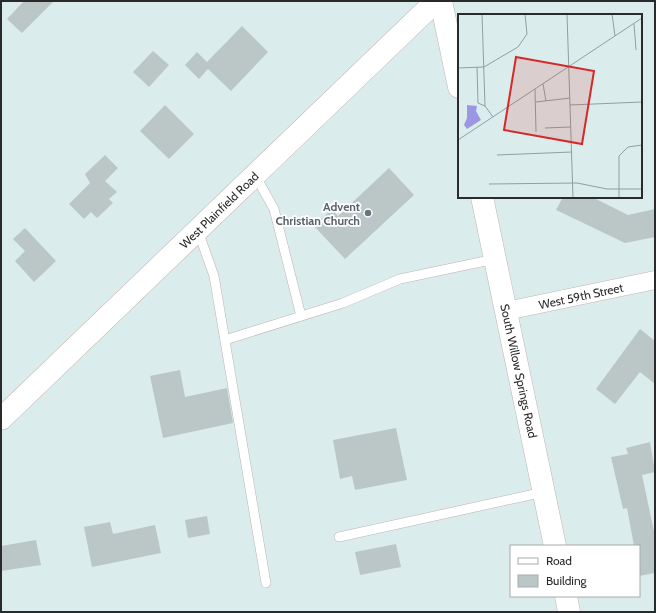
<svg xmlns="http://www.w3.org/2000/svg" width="656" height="613" viewBox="0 0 656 613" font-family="Cabin,sans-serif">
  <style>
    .building { fill: #bbc7c7 }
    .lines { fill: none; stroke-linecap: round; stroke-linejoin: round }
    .service-casing { stroke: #beb3b0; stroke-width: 10 }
    .minor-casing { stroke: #beb3b0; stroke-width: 19 }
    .tertiary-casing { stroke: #beb3b0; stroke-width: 23 }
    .secondary-casing { stroke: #beb3b0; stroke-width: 23 }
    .service { stroke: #fff; stroke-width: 9 }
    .minor { stroke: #fff; stroke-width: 18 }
    .tertiary { stroke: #fff; stroke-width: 22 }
    .secondary { stroke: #fff; stroke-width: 22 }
    .worship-dot { fill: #6b7280; stroke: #fff; stroke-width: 1.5 }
    .labels { text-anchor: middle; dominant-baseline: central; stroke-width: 3.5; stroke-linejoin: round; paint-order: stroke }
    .worship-label { font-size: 12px; font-weight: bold; fill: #5b616d; stroke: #fff; text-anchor: end }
    .street-label { font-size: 12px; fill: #2a2a2a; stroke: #fff }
    .inset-road { fill: none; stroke: #949e9e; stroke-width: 1 }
    .view { fill: #d62828; fill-opacity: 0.15; stroke: #d62828; stroke-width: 2 }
    .inset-edge { fill: none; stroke: #2a2a2a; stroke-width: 2 }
  </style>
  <rect width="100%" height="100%" fill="#dbecec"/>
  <!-- building -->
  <g class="building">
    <path d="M24,1H54L22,33L7,19Z"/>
    <path d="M242,26L268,52L231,91L208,69L199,79L185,65L197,52L207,62Z"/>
    <path d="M153,51L169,65L149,87L133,72Z"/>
    <path d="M165,105L194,134L169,159L140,131Z"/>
    <path d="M105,155L118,168L105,181L117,192L109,199L113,203L97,218L91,212L84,219L69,204L90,183L85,174Z"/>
    <path d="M389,168L414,195L345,259L314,226L332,209L338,216Z"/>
    <path d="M563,197H592L628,215L655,209V237L625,243L556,210Z"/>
    <path d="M25,228L56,261L34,282L15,261L25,251L13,239Z"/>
    <path d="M640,329L655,341V384L640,372L615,404L596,389Z"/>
    <path d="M180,370L185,397L227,388L233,423L163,438L150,376Z"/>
    <path d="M396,428L407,480L355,490L352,476L340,479L333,440Z"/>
    <path d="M650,442L655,472L642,475L655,536V573L639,576V546H634L627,508L623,509L611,457L628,454L626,448Z"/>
    <path d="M207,516L210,534L188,538L185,520Z"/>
    <path d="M110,522L113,534L155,525L161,553L92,567L84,527Z"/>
    <path d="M36,540L41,565L1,571V546Z"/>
    <path d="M396,544L401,567L360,575L355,552Z"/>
  </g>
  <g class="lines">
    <defs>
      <g id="service">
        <path d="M255,175L274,209L301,316"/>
        <path d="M198,231L214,276L266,583"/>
        <path d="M225,340L343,303L400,279L495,259"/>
        <path d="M339,537L544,492"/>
      </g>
      <path id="minor" d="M506,311L655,280"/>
      <g id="tertiary">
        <path d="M441,1L459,87"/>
        <path d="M482,197L555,546"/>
        <path d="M566,596L569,612"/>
      </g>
      <path id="secondary" d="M1,419L436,1"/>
    </defs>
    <!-- service casing -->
    <use href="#service" class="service-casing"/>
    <!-- minor casing -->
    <use href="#minor" class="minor-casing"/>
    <!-- tertiary casing -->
    <use href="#tertiary" class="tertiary-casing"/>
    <!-- secondary casing -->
    <use href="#secondary" class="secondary-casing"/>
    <!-- service -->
    <use href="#service" class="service"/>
    <!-- minor -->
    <use href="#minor" class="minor"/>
    <!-- tertiary -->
    <use href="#tertiary" class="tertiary"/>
    <!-- secondary -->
    <use href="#secondary" class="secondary"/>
  </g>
  <!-- markers -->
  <circle class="worship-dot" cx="368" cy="213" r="4"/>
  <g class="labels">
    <!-- worship labels -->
    <g class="worship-label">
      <text x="360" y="206">Advent<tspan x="360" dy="14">Christian Church</tspan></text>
    </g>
    <!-- street labels -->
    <g class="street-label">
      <text transform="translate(219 210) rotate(-44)">West Plainfield Road</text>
      <text transform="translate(581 296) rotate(-12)">West 59th Street</text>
      <text transform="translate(519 371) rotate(78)">South Willow Springs Road</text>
    </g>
  </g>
  <!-- overview -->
  <g transform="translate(458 14)">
    <rect width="184" height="184" fill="#dbecec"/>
    <path d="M9,91L19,92L18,97L23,106L9,115L6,111L9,104Z" fill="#9d97e3"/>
    <path class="inset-road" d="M24,0L27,92L35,103M109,0L115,184M154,0L157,22M176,10L178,36M19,53L20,89L27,92M0,54L26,53L60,33L69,20L67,0M85,70L88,87M77,75L78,118M78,88L112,84M112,91L184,88M87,114L113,113M0,126L184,4M39,141L114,138M31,170L119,169L149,175H184M161,184V142L170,133L184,131"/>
    <path class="view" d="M58,43L136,57L124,130L46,116Z"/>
    <rect width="184" height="184" class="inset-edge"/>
  </g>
  <!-- border -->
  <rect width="656" height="613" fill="none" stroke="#2a2a2a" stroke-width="4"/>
  <!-- legend -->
  <rect x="510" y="545" width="130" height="52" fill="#ffffff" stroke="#aaaaaa"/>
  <rect x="518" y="558" width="20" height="6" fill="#ffffff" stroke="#aaaaaa"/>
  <text x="546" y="565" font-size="12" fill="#2a2a2a">Road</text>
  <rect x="518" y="575" width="20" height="12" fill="#bbc7c7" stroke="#aaaaaa"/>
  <text x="546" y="585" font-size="12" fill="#2a2a2a">Building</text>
</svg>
